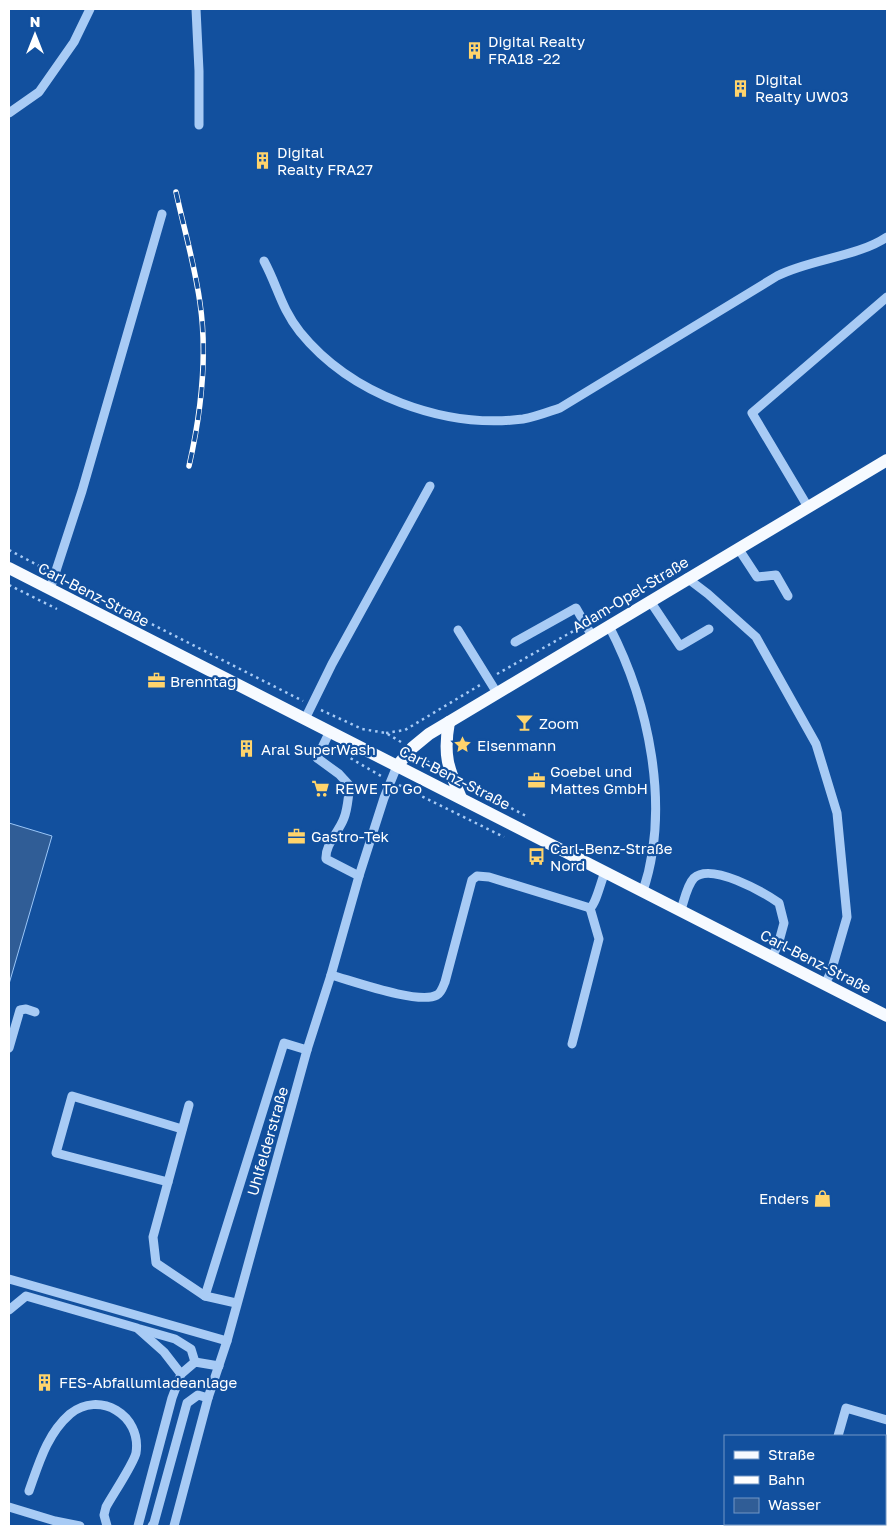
<svg xmlns="http://www.w3.org/2000/svg" width="896" height="1535" viewBox="0 0 896 1535" font-family="'Golos Text',sans-serif">
  <style>
    .water { fill: #305d96; stroke: #9ac6f8 }
    .lines { fill: none; stroke-linecap: round; stroke-linejoin: round }
    .path { stroke: #a8cbf5; stroke-width: 2.5; stroke-dasharray: 2.5 4; stroke-linecap: butt }
    .minor { stroke: #a8cbf5; stroke-width: 9 }
    .major { stroke: #f6faff; stroke-width: 12 }
    .rail-casing { stroke: #fff; stroke-width: 5.5 }
    .rail { stroke: #12509e; stroke-width: 4; stroke-dasharray: 11; stroke-linecap: butt }
    .labels { text-anchor: middle; dominant-baseline: central; stroke-width: 4.5; stroke-linejoin: round; paint-order: stroke }
    .poi-label { font-size: 15px; fill: #fff; stroke: #12509e; text-anchor: start }
    .street-label { font-size: 15px; fill: #fff; stroke: #12509e }
  </style>
  <rect width="100%" height="100%" fill="#12509e"/>
  <!-- water -->
  <path class="water" d="M9,823L52,836L9,984Z"/>
  <g class="lines">
    <!-- path -->
    <g class="path">
      <path d="M9,550L45,569"/>
      <path d="M65,580L303,701"/>
      <path d="M9,585L57,609"/>
      <path d="M497,674L577,629"/>
      <path d="M321,710L362,729L386,733L401,742"/>
      <path d="M386,733L405,730L480,685"/>
      <path d="M345,755L381,776"/>
      <path d="M422,757L437,769"/>
      <path d="M399,785L504,837"/>
      <path d="M471,787L528,817"/>
    </g>
    <!-- minor -->
    <g class="minor">
      <path d="M196,9L199,71V125"/>
      <path d="M9,113L39,92L74,42L90,9"/>
      <path d="M264,261C278,287 281,308 300,332C351,395 444,429 523,419C536,417 548,412 560,408L777,276C811,259 857,257 887,237"/>
      <path d="M808,507L752,413L887,297"/>
      <path d="M738,548L757,577L776,575L788,596"/>
      <path d="M687,578L708,594L756,637L816,744L837,813L847,917L831,972L825,984"/>
      <path d="M50,589L82,491L162,214"/>
      <path d="M650,601L680,646L709,629"/>
      <path d="M609,626C649,703 671,807 643,891"/>
      <path d="M458,630L497,693"/>
      <path d="M515,642L576,608L592,636"/>
      <path d="M305,719L332,664L430,486"/>
      <path d="M330,731L317,758L339,774L350,786C348,796 348,808 344,818C339,832 325,844 326,859L359,876"/>
      <path d="M681,910C684,901 687,885 694,878C711,862 763,892 779,903L784,923L778,945L772,957"/>
      <path d="M331,975C353,981 419,1005 437,995C442,992 443,986 445,982L472,880L477,876L489,877L590,908C596,904 601,881 605,872"/>
      <path d="M572,1044L599,939L590,908"/>
      <path d="M9,1048L20,1010L26,1009L35,1012"/>
      <path d="M189,1105L153,1237L156,1263L205,1296"/>
      <path d="M168,1182L56,1153L72,1096L182,1129"/>
      <path d="M9,1279L227,1341"/>
      <path d="M236,1303L205,1296L284,1043L307,1050"/>
      <path d="M9,1310L26,1296L137,1328L164,1352L181,1374"/>
      <path d="M140,1329L175,1339L191,1349L195,1362"/>
      <path d="M838,1436L846,1408L887,1420"/>
      <path d="M29,1491C39,1463 47,1434 70,1414C99,1390 142,1415 136,1453C134,1463 112,1496 106,1507L104,1515L107,1526"/>
      <path d="M9,1507L55,1521L80,1526"/>
      <path d="M138,1526L172,1398L181,1374L195,1362L219,1366"/>
      <path d="M152,1526L154,1523L187,1403L198,1395L208,1398"/>
      <path d="M174,1526L208,1398L227,1341L307,1050L331,975L359,876L384,798L397,766"/>
      <path d="M811,1526V1524"/>
    </g>
    <!-- major -->
    <g class="major">
      <path d="M9,568L887,1016"/>
      <path d="M449,722C443,755 448,768 461,798"/>
      <path d="M397,766L412,748L429,734L887,460"/>
    </g>
    <defs>
      <path id="rail" d="M176,192C184,229 195,266 200,303C208,358 201,413 189,466"/>
    </defs>
    <!-- rail casing -->
    <use href="#rail" class="rail-casing"/>
    <!-- rail -->
    <use href="#rail" class="rail"/>
  </g>
  <!-- icons -->
  <defs>
    <symbol id="building-bare" viewBox="-9 -9 18 18"><path d="M-4-6H4V6H1V3H-1V6H-4ZM-2.5-4.3h1.7v1.8h-1.7ZM.8-4.3h1.7v1.8H.8ZM-2.5-1h1.7V.8h-1.7ZM.8-1h1.7V.8H.8Z" fill="#ffd46c" stroke="#12509e" stroke-width="2.5" paint-order="stroke"/></symbol>
    <symbol id="office-bare" viewBox="-9 -9 18 18"><path d="M-6-3h4V-5.5h4V-3h4V5H-6ZM-1-4.5V-3h2v-1.5ZM-6 0V1H6V0Z" fill="#ffd46c" stroke="#12509e" stroke-width="2.5" paint-order="stroke"/></symbol>
    <symbol id="bar-bare" viewBox="-9 -9 18 18"><path d="M-6-5H6L.8 .8V4.5H3.5V6h-7V4.5H-.8V.8Z" fill="#ffd46c" stroke="#12509e" stroke-width="2.5" paint-order="stroke"/></symbol>
    <symbol id="sight-bare" viewBox="-9 -9 18 18"><path d="M0-6L1.8-2.2L6-1.7L2.9 1.2L3.7 5.4L0 3.3L-3.7 5.4L-2.9 1.2L-6-1.7L-1.8-2.2Z" fill="#ffd46c" stroke="#12509e" stroke-width="2.5" paint-order="stroke"/></symbol>
    <symbol id="supermarket-bare" viewBox="-9 -9 18 18"><path d="M-6-5.5h2.5l.6 2H6L4.5 2H-2.5L-4.4-4H-6ZM-1.5 3.2a1.3 1.3 0 1 0 .1 0ZM3 3.2a1.3 1.3 0 1 0 .1 0Z" fill="#ffd46c" stroke="#12509e" stroke-width="2.5" paint-order="stroke"/></symbol>
    <symbol id="bus-bare" viewBox="-9 -9 18 18"><path d="M-5-6H5V4H4V6H2V4H-2V6H-4V4H-5ZM-3.5-4V0h7V-4ZM-3.5 1.2v1.5H-2V1.2ZM2 1.2v1.5H3.5V1.2Z" fill="#ffd46c" stroke="#12509e" stroke-width="2.5" paint-order="stroke"/></symbol>
    <symbol id="shop-bare" viewBox="-9 -9 18 18"><path d="M-5-2.5h2.3a2.7 3.5 0 0 1 5.4 0H5L5.5 6h-11ZM-1.5-2.5h3a1.5 2.3 0 0 0-3 0Z" fill="#ffd46c" stroke="#12509e" stroke-width="2.5" paint-order="stroke"/></symbol>
  </defs>
  <g fill-rule="evenodd">
    <use href="#building-bare" x="462" y="38" width="25" height="25"/>
    <use href="#building-bare" x="728" y="76" width="25" height="25"/>
    <use href="#building-bare" x="250" y="148" width="25" height="25"/>
    <use href="#office-bare" x="144" y="668" width="25" height="25"/>
    <use href="#bar-bare" x="512" y="710" width="25" height="25"/>
    <use href="#sight-bare" x="450" y="732" width="25" height="25"/>
    <use href="#building-bare" x="234" y="736" width="25" height="25"/>
    <use href="#office-bare" x="524" y="768" width="25" height="25"/>
    <use href="#supermarket-bare" x="308" y="776" width="25" height="25"/>
    <use href="#office-bare" x="284" y="824" width="25" height="25"/>
    <use href="#bus-bare" x="524" y="844" width="25" height="25"/>
    <use href="#shop-bare" x="810" y="1186" width="25" height="25"/>
    <use href="#building-bare" x="32" y="1370" width="25" height="25"/>
  </g>
  <g class="labels">
    <!-- poi labels -->
    <g class="poi-label">
      <text x="488" y="41">Digital Realty<tspan x="488" dy="17">FRA18 -22</tspan></text>
      <text x="755" y="79">Digital<tspan x="755" dy="17">Realty UW03</tspan></text>
      <text x="277" y="152">Digital<tspan x="277" dy="17">Realty FRA27</tspan></text>
      <text x="170" y="681">Brenntag</text>
      <text x="539" y="723">Zoom</text>
      <text x="477" y="745">Eisenmann</text>
      <text x="261" y="749">Aral SuperWash</text>
      <text x="550" y="771">Goebel und<tspan x="550" dy="17">Mattes GmbH</tspan></text>
      <text x="335" y="788">REWE To Go</text>
      <text x="311" y="836">Gastro-Tek</text>
      <text x="550" y="848">Carl-Benz-Straße<tspan x="550" dy="17">Nord</tspan></text>
      <text x="809" y="1198" text-anchor="end">Enders</text>
      <text x="59" y="1382">FES-Abfallumladeanlage</text>
    </g>
    <!-- street labels -->
    <g class="street-label">
      <text transform="translate(94 594) rotate(27)">Carl-Benz-Straße</text>
      <text transform="translate(630 594) rotate(-31)">Adam-Opel-Straße</text>
      <text transform="translate(455 777) rotate(27)">Carl-Benz-Straße</text>
      <text transform="translate(816 961) rotate(27)">Carl-Benz-Straße</text>
      <text transform="translate(267 1141) rotate(-74)">Uhlfelderstraße</text>
    </g>
  </g>
  <!-- border -->
  <rect width="896" height="1535" fill="none" stroke="#ffffff" stroke-width="20"/>
  <!-- legend -->
  <rect x="724" y="1435" width="162" height="90" fill="#12509e" stroke="#7196c5"/>
  <rect x="734" y="1451" width="25" height="8" fill="#f6faff" stroke="#7196c5"/>
  <text x="768" y="1460" font-size="15" fill="#ffffff">Straße</text>
  <rect x="734" y="1476" width="25" height="8" fill="#ffffff" stroke="#7196c5"/>
  <text x="768" y="1485" font-size="15" fill="#ffffff">Bahn</text>
  <rect x="734" y="1498" width="25" height="15" fill="#305d96" stroke="#7196c5"/>
  <text x="768" y="1510" font-size="15" fill="#ffffff">Wasser</text>
  <!-- north arrow -->
  <g transform="translate(35 35)" stroke="#12509e" stroke-width="4" paint-order="stroke">
  <path d="M0-4L9 19L0 12L-9 19Z" fill="#ffffff"/>
  <text y="-8" font-size="14" font-weight="bold" text-anchor="middle" fill="#ffffff">N</text>
  </g>
</svg>
